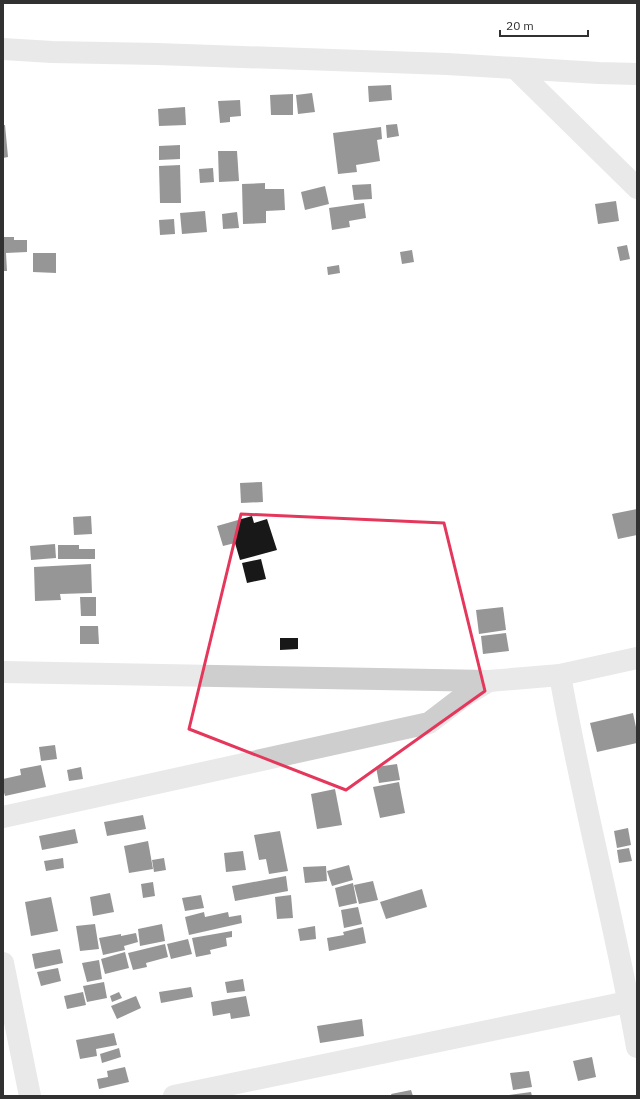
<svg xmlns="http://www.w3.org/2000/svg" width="640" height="1099" viewBox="0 0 640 1099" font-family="'IBM Plex Sans',sans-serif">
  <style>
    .building { fill: #181818 }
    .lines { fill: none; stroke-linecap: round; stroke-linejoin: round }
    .street { stroke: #cecece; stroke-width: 22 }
    .marked { fill: none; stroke: #e5375b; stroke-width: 3; stroke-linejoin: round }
  </style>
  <rect width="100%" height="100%" fill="#fff"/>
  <!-- building -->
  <g class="building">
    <path d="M391,85L392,100L369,102L368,86Z"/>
    <path d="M312,93L315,112L298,114L296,95Z"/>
    <path d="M293,94V115H271L270,95Z"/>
    <path d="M240,100L241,116L230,117V122L220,123L218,101Z"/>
    <path d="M185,107L186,125L159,126L158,109Z"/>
    <path d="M397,124L399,136L387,138L386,125Z"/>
    <path d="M3,125H5L8,157L3,158Z"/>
    <path d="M381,127L382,139L377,140L380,161L356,165L357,172L338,174L333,133Z"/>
    <path d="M180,145V159L159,160V146Z"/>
    <path d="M218,151H237L239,181L219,182Z"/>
    <path d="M180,165L181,203H160L159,166Z"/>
    <path d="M213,168L214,182L200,183L199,169Z"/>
    <path d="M265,183V189H284L285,210L266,211V223L243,224L242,184Z"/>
    <path d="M371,184L372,199L354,200L352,185Z"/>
    <path d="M325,186L329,204L305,210L301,192Z"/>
    <path d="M616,201L619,221L598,224L595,204Z"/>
    <path d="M364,203L366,218L349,221L350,227L332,230L329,208Z"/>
    <path d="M205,211L207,232L182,234L180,213Z"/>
    <path d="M237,212L239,228L223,229L222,214Z"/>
    <path d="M174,219L175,234L160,235L159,220Z"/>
    <path d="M3,237H14V240H27V252L6,253L7,271H3Z"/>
    <path d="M627,245L630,259L620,261L617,247Z"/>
    <path d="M412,250L414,262L402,264L400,252Z"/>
    <path d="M33,253H56V273L33,272Z"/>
    <path d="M339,265L340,273L328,275L327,267Z"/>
    <path d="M262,482L263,502L241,503L240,483Z"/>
    <path d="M637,509V535L618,539L612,514Z"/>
    <path d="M91,516L92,534L74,535L73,517Z"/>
    <path d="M252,516L254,523L267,519L277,550L240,560L235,543L223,546L217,526Z"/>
    <path d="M55,544L56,558L31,560L30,546Z"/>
    <path d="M58,545H79V549H95V559H58Z"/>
    <path d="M261,559L266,579L247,583L242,563Z"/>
    <path d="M91,564L92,593L60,594L61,600L35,601L34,567Z"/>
    <path d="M80,597H96V616H81Z"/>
    <path d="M503,607L506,630L479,634L476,610Z"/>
    <path d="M80,626H98L99,644H80Z"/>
    <path d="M506,633L509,651L483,654L481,636Z"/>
    <path d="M280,638H298V649L280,650Z"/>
    <path d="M633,713L637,732V743L597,752L590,723Z"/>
    <path d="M55,745L57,759L41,761L39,747Z"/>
    <path d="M397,764L400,780L379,783L376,767Z"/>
    <path d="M41,765L46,787L5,796L3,789V779L21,775L20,769Z"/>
    <path d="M81,767L83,779L69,781L67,770Z"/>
    <path d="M399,782L405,813L380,818L373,787Z"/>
    <path d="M335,789L342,825L317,829L311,794Z"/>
    <path d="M143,815L146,829L107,836L104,822Z"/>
    <path d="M628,828L631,845L617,848L614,831Z"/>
    <path d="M75,829L78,843L42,850L39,836Z"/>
    <path d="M280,831L288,871L269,874L266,859L259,860L254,835Z"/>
    <path d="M148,841L153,869L129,873L124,846Z"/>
    <path d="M629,848L632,861L619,863L617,850Z"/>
    <path d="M243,851L246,870L226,872L224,853Z"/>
    <path d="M63,858L64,868L46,871L44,861Z"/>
    <path d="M164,858L166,870L154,872L152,860Z"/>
    <path d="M349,865L353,880L332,886L327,871Z"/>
    <path d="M326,866L327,881L305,883L303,867Z"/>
    <path d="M286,876L288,891L235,901L232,886Z"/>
    <path d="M373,881L378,900L359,904L354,885Z"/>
    <path d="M153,882L155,896L143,898L141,884Z"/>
    <path d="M353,883L357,903L339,907L335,888Z"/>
    <path d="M422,889L427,907L386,919L380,902Z"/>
    <path d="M110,893L114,912L93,916L90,897Z"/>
    <path d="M201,895L204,908L185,911L182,898Z"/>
    <path d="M291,895L293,918L277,919L275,897Z"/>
    <path d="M51,897L58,931L31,936L25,902Z"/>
    <path d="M358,907L362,924L344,928L341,910Z"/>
    <path d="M204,912L205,917L228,912L229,917L241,915L242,923L189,935L185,917Z"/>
    <path d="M95,924L99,949L80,951L76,926Z"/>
    <path d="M162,924L165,941L140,946L138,929Z"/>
    <path d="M315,926L316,939L300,941L298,929Z"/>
    <path d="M363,927L366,943L329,951L327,938L344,935L343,932Z"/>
    <path d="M232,931V937L226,938L227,946L210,950L211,954L196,957L192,938Z"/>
    <path d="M136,933L138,942L124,946L125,950L103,955L99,938L121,934V936Z"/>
    <path d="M188,939L192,954L171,959L167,944Z"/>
    <path d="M165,944L168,957L146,963L147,967L133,970L128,953Z"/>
    <path d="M60,949L63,963L35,969L32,954Z"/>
    <path d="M125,952L129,968L105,974L101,959Z"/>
    <path d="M99,960L102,979L87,982L82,963Z"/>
    <path d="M58,968L61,981L41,986L37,972Z"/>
    <path d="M243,979L245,991L227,993L225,982Z"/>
    <path d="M104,982L107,998L87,1002L83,986Z"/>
    <path d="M191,987L193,997L161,1003L159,992Z"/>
    <path d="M83,992L86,1005L67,1009L64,996Z"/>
    <path d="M119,992L122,998L112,1002L110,996Z"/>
    <path d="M136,996L141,1008L117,1019L111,1006Z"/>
    <path d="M246,996L250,1016L231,1019L230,1013L213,1016L211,1002Z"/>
    <path d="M362,1019L364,1036L320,1043L317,1026Z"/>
    <path d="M114,1033L117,1045L96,1049L97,1056L80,1059L76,1040Z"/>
    <path d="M119,1048L121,1057L102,1063L100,1054Z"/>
    <path d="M592,1057L596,1077L578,1081L573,1061Z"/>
    <path d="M125,1067L129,1082L99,1089L97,1079L108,1077L107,1071Z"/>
    <path d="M529,1071L532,1087L513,1090L510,1073Z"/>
    <path d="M411,1090L413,1096H392L391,1094Z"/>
    <path d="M531,1092L532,1096H509V1095Z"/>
  </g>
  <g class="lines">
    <!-- street -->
    <g class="street">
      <path d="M3,49L52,52L157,54L447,64L599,73L637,74"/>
      <path d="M515,68L637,188"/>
      <path d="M3,672L489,681L560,675L637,658"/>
      <path d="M560,675C582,800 615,923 637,1047"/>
      <path d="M3,817L429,723L463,697L489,681"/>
      <path d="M3,963L30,1096"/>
      <path d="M174,1096L637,1000"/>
    </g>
  </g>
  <!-- marked area -->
  <path d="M0 0H640V1099H0ZM241,514L444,523L485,691L346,790L189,729Z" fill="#fff" fill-opacity=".55" fill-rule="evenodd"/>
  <path class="marked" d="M241,514L444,523L485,691L346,790L189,729Z"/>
  <!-- border -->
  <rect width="640" height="1099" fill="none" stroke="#313131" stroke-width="8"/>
  <!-- scale -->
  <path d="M500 30v6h88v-6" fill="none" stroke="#313131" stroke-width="2"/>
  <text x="506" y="30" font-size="12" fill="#313131" stroke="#ffffff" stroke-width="3" paint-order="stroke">20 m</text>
</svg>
